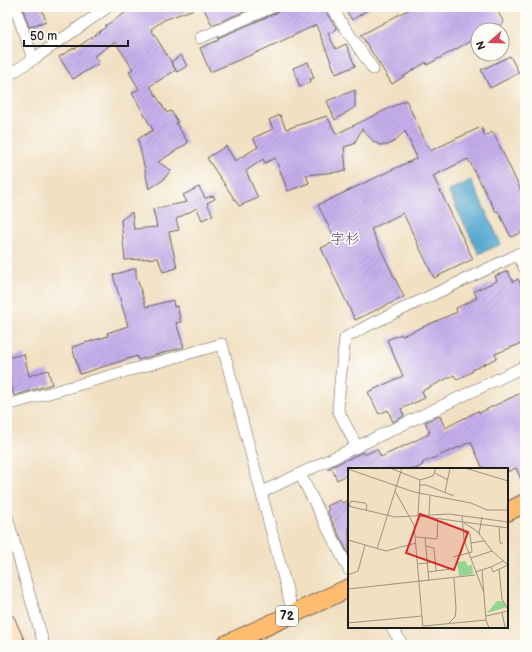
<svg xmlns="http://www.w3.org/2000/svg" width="532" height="652" viewBox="0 0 532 652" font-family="'Balsamiq Sans','Klee One',sans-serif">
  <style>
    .water { fill: #52a6ce; stroke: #376175 }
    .building { fill: url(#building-hatch) }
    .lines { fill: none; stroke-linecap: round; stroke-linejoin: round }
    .minor-casing { stroke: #676156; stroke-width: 12 }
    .secondary-casing { stroke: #676156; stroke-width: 18 }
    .primary-casing { stroke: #676156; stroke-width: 20 }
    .minor { stroke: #fff; stroke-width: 11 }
    .secondary { stroke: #ffe4c6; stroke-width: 16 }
    .primary { stroke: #febc70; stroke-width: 18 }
    .labels { text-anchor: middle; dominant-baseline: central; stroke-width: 3; stroke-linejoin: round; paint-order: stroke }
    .shield { fill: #fdfcf7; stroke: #605f5e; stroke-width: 1 }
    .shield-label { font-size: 12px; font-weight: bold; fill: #1c1c1c }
    .quarter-label { font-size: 15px; fill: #574f64; stroke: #fdfcf7 }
    .inset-road { fill: none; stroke: #9c9280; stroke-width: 1 }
    .view { fill: #d62828; fill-opacity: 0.15; stroke: #d62828; stroke-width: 2 }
    .inset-edge { fill: none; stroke: #1c1c1c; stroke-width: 2 }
  </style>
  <defs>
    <pattern id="building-hatch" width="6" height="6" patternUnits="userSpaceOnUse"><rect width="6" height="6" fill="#c5aeeb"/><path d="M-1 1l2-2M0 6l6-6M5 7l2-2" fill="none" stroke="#a995c9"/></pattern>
  </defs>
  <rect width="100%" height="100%" fill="#fdfcf7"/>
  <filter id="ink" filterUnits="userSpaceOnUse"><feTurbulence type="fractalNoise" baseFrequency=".025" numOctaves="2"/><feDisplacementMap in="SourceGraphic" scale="8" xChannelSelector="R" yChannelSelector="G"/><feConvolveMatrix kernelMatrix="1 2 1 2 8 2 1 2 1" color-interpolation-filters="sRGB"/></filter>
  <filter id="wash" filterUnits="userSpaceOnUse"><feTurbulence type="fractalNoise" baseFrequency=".012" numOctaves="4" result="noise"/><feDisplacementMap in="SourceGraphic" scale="16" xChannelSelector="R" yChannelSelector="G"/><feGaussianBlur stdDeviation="0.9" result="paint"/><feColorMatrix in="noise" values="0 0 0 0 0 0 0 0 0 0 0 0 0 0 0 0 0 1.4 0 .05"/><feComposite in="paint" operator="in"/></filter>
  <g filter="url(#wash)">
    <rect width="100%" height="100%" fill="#f1e0c2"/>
    <!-- water -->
    <path class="water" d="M471,180L501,244L479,254L448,191Z"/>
    <g id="blocks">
      <!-- building -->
      <g class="building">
        <path d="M22,7H41L46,21L29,27Z"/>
        <path d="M134,7H197V8L164,20L151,29L176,70L150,86L167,113L171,111L178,122L176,123L188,143L158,162L171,170L163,180L149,189L138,139L153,130L132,93L139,89L129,72L133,69L115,42L94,56L99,63L73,79L59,57L74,48L75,49L106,27L105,26Z"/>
        <path d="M203,7H255L212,25Z"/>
        <path d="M280,7H324L325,11L337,29L328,34L336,49L346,44L355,66L336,74L316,25L258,52L210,72L200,48L219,40L218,38L276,13L279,11Z"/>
        <path d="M344,7H372L352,20Z"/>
        <path d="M413,7H495L504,23L491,30H478V37L427,65L426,62L392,84L361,35Z"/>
        <path d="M181,55L187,66L177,72L171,62Z"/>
        <path d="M510,56L519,73L490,88L481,70Z"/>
        <path d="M308,62L314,78L310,79L311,82L300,87L293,68Z"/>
        <path d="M355,90V107L335,120L327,101Z"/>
        <path d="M406,100L430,151L481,127L485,136L493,132L525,199V231L511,237L498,211L496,212L468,159L433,176L473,259L434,278L403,213L371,229L404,297L355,320L321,248L336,241L318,205L417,158L405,131L395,141L388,145H380L373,141L362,129L354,144L344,147L346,171L306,175L309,183L288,191L275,158L265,163L263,159L246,171L258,198L239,206L207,158L226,146L235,161L258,147L253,138L273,129L269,120L280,115L286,129L327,116L336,134Z"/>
        <path d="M199,187L205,198L214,196L215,199L207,203L213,215L202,220L197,208L176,219L179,230L169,232L177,268L163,272L158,258L125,260L121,220L132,212L134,229L157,227L153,209L187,202L183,195Z"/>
        <path d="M136,268V275L146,307L173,300L174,307L177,306L181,322L176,323L184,347L138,360L137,356L80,374L72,347L108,336L107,333L128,326L113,275Z"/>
        <path d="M508,271L513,282L518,279L525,294V342L495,354L497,358L472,370L473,371L457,380L454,375L422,391L425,398L401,409L404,416L393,422L388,410L379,414L368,392L403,376L387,340L401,334L402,336L457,312L456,308L477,298L474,291L497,281L495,276Z"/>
        <path d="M24,354L29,376L48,370L52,384L14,396L7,364V358Z"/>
        <path d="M525,391V488L516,468L507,472V469H483L471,442L422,463L423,465L415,469H349V474L337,480L332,469H327L363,452L364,455L377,449L381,457L429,434L428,432H430L425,422L440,416L445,428L478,411L479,413Z"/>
        <path d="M340,500L342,503L349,500V555L327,511L329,509L327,506Z"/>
      </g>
    </g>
  </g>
  <g filter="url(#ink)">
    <use href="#blocks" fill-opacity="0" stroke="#676156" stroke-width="1"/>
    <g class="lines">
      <defs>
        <g id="minor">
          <path d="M15,7L33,59"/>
          <path d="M331,7L373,69"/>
          <path d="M200,38L273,7"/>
          <path d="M7,76L35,58L108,7"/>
          <path d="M517,254L525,269"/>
          <path d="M7,405L222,344L293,613"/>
          <path d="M357,447L338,410L340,382L345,338L369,325L525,251"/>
          <path d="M300,474L349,570"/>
          <path d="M262,492L525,366"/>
          <path d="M7,517L44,645"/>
          <path d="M391,627L403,645"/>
        </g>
        <path id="secondary" d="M7,622L17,645"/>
        <g id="primary">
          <path d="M507,512L525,503"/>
          <path d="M225,645L349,588"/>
        </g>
      </defs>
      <!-- minor casing -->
      <use href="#minor" class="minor-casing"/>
      <!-- secondary casing -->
      <use href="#secondary" class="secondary-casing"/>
      <!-- primary casing -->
      <use href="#primary" class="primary-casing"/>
      <!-- minor -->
      <use href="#minor" class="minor"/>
      <!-- secondary -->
      <use href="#secondary" class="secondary"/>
      <!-- primary -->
      <use href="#primary" class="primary"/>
    </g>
  </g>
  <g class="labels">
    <!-- shield labels -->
    <rect class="shield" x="276" y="606" width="22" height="20" rx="3"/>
    <g class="shield-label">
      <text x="287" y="616">72</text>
    </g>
    <!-- quarter labels -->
    <g class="quarter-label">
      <text x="345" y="239">字杉</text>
    </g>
  </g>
  <!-- overview -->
  <g transform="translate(348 468)">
    <rect width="160" height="160" fill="#f1e0c2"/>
    <path d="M149,133H154L159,139L139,145Z" fill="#92d68f"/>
    <path d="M118,93L119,98L124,97L125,106L111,108L109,94Z" fill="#92d68f"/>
    <path class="inset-road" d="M42,0L72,12L70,48M54,0L47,23L66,57L75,160M117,0L160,13M0,1L66,24L123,35L139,42H160M87,5L100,12M72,12L85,8L88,0M72,17H78L106,28M97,24L102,0M0,38L47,49L101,46L160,54M1,38L3,33L17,35L19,37L18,42M81,47L82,28M71,48L160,60M114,48L116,72L136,125M116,55L129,63L144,83L160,97M151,59L152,75H155M131,66L134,49M68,69L89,71L90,51M77,70L81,113M0,72L38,83L68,75M123,75L136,73M78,78L86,80L88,103M29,81L47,23M105,89L124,84L122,66L115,64M123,90L144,83M70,96L88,94M143,99L155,93M151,101L154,131L160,141M134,102L138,152L141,160M80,104L103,101M127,104L143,99L145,104L160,97M0,107L10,103L17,77M0,121L127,107M154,145L157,159M138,148L160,143M0,155L74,148M101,155L107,149L108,141L106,110M76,158L138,152"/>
    <path class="view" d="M72,46L120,64L106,102L58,85Z"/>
    <rect width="160" height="160" class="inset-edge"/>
  </g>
  <!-- margin -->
  <rect width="532" height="652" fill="none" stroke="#fdfcf7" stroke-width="24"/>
  <!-- north arrow -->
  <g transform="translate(490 42) rotate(250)"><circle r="19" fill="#fdfcf7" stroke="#a3a29f"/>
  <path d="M0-3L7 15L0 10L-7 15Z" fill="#d1495b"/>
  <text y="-6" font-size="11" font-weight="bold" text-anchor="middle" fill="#1c1c1c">N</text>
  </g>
  <!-- scale -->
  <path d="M24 40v6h104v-6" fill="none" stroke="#1c1c1c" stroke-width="2"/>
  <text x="30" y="40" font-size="12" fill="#1c1c1c" stroke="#fdfcf7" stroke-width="3" paint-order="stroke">50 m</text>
</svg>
